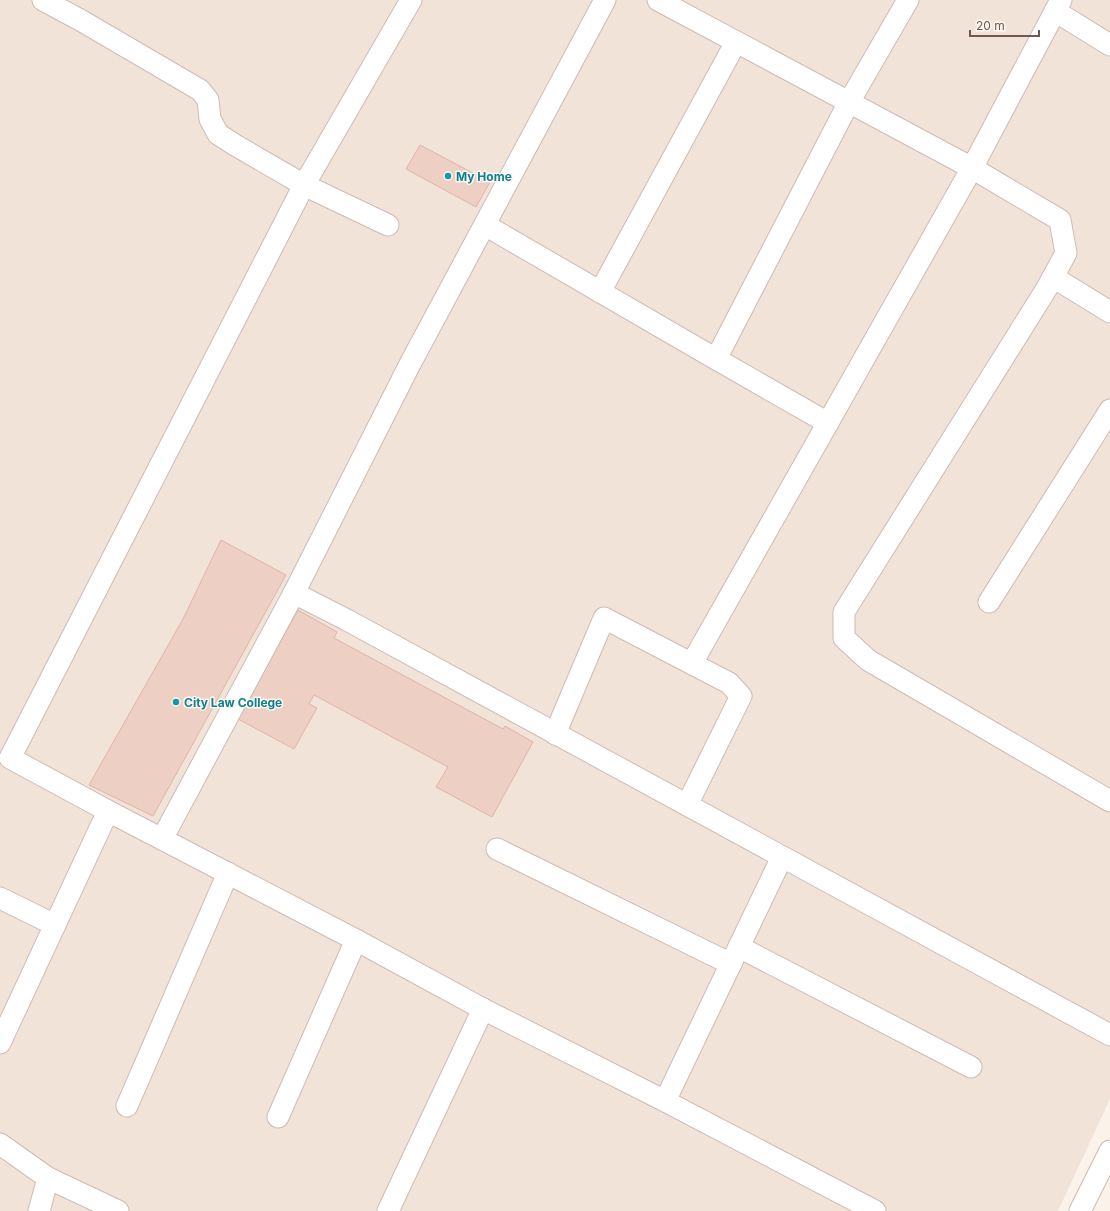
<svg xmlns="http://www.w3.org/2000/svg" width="1110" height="1211" viewBox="0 0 1110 1211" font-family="Inter,sans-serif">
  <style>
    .residential { fill: #f2e3d9 }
    .building { fill: #eecfc4; stroke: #dfb4a6 }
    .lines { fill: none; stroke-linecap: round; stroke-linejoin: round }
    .minor-casing { stroke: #cebbb3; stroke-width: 23 }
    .minor { stroke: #fff; stroke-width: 21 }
    .culture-dot { fill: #0f9aa8; stroke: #fef6f0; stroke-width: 1.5 }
    .labels { text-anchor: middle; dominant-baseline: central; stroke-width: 3; stroke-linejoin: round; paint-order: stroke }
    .culture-label { font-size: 12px; font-weight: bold; fill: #0d838f; stroke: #fef6f0; text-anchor: start }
  </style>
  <rect width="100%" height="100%" fill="#fbf2ea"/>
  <!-- residential -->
  <path class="residential" d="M0,0H1110V1099L1058,1211H0Z"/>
  <!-- building -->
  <g class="building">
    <path d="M420,145L490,182L476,207L406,169Z"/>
    <path d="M221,540L286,575L153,816L89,785L183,619Z"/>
    <path d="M298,610L337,632L334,638L503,729L505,726L533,742L492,817L436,787L448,767L314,695L309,704L317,708L294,749L238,719Z"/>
  </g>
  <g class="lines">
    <defs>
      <g id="minor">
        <path d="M43,0L82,21L200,90L208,100L210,119L218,134L235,145L304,185L388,225"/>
        <path d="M605,0L410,364L294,593L347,620L1110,1035"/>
        <path d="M658,0L972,168L1060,220L1066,253L1047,288L844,612V638L868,660L1110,801"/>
        <path d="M1055,11L1110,45"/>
        <path d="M485,225L716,359L849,102L908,0"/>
        <path d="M1053,277L1110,312"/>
        <path d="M600,292L736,42"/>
        <path d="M716,359L828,423"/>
        <path d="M989,602L1110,410"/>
        <path d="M692,663L972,168L1061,0"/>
        <path d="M555,734L604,618L729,683L741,696L687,805"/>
        <path d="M108,811L356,940L483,1009L665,1101L875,1211"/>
        <path d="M162,839L294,593"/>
        <path d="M497,849L731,964"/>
        <path d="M0,898L55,925"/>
        <path d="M739,947L971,1067"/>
        <path d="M0,1043L108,811L10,758L304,185L411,0"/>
        <path d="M665,1101L782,857"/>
        <path d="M127,1106L228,873"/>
        <path d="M278,1117L356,940"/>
        <path d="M0,1144L48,1178L118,1211"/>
        <path d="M39,1211L48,1178"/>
        <path d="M388,1211L483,1009"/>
        <path d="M1080,1211L1110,1151"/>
      </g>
    </defs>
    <!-- minor casing -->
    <use href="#minor" class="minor-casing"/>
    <!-- minor -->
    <use href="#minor" class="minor"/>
  </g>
  <!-- markers -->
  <g class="culture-dot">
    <circle cx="448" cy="176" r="4"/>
    <circle cx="176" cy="702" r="4"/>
  </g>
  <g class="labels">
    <!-- culture labels -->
    <g class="culture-label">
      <text x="456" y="176">My Home</text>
      <text x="184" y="702">City Law College</text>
    </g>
  </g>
  <!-- scale -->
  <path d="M970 30v6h69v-6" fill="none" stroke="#73574f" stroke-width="2"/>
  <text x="976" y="30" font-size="12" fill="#73574f" stroke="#fef6f0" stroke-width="3" paint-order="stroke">20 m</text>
</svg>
